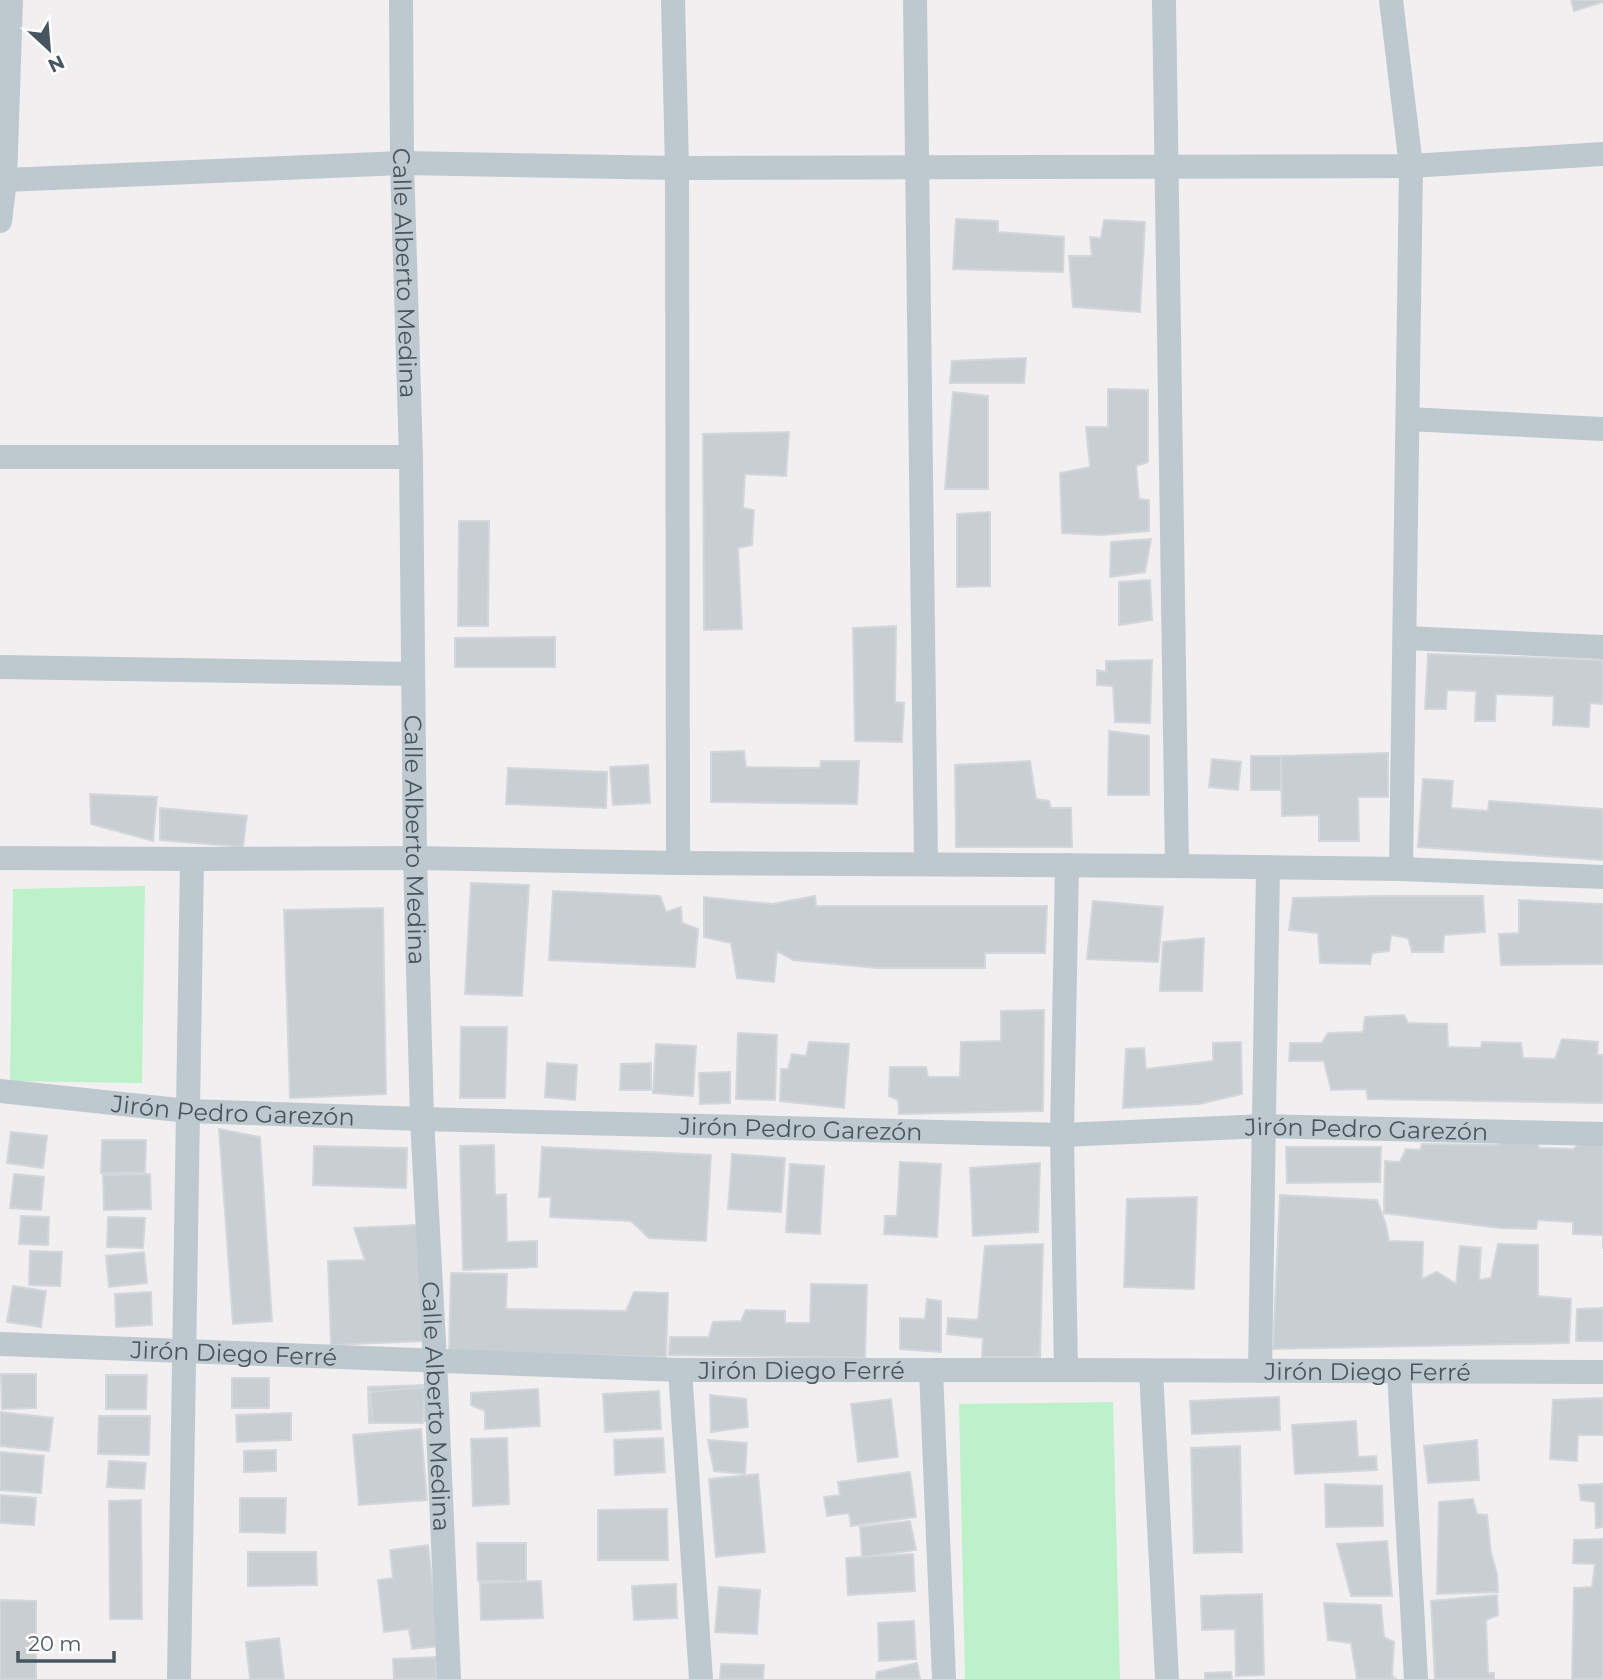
<svg xmlns="http://www.w3.org/2000/svg" width="1603" height="1679" viewBox="0 0 1603 1679" font-family="Montserrat,sans-serif">
  <style>
    .green { fill: #bcf1c9 }
    .building { fill: #c9ced2; stroke: #d3d7db; stroke-width: 2 }
    .lines { fill: none; stroke-linecap: round; stroke-linejoin: round }
    .minor { stroke: #bdc9cf; stroke-width: 24 }
    .labels { text-anchor: middle; dominant-baseline: central; stroke-width: 6; stroke-linejoin: round; paint-order: stroke }
    .street-label { font-size: 24px; fill: #47565e; stroke: #fff }
  </style>
  <rect width="100%" height="100%" fill="#f2eff0"/>
  <!-- green -->
  <g class="green">
    <path d="M145,886L142,1083L10,1081L13,889Z"/>
    <path d="M1113,1402L1120,1679H965L959,1404Z"/>
  </g>
  <!-- building -->
  <g class="building">
    <path d="M1571,0H1603V2L1574,11Z"/>
    <path d="M956,219L998,221V232L1064,237L1063,272L953,269Z"/>
    <path d="M1104,220L1145,222L1140,312L1073,307L1069,256H1092L1090,237L1101,238Z"/>
    <path d="M1026,358L1024,383H950L952,361Z"/>
    <path d="M1108,389L1148,390V462L1136,466L1139,499L1149,500V531L1101,535L1062,533L1060,473L1090,467L1086,427H1108Z"/>
    <path d="M953,392L988,396V489H945Z"/>
    <path d="M789,432L786,476L745,474L743,508L754,510L752,545L738,548L742,629L704,630L703,434Z"/>
    <path d="M990,512V586L957,587V514Z"/>
    <path d="M459,521H489L488,626H458Z"/>
    <path d="M1151,539L1145,572L1110,577L1111,542Z"/>
    <path d="M1150,580L1152,620L1119,625V582Z"/>
    <path d="M896,626L895,702L904,703L902,742L855,741L853,628Z"/>
    <path d="M555,637V667H455V638Z"/>
    <path d="M1428,654L1603,660V704L1590,703L1589,727L1553,725L1554,696L1496,694L1495,721H1475L1476,691L1447,690L1446,709H1425Z"/>
    <path d="M1152,660L1150,723L1115,722L1113,686L1097,685V670L1106,672V661Z"/>
    <path d="M1109,731L1149,736V795H1108Z"/>
    <path d="M744,751L746,767L820,768L821,761H859L857,804L711,802V752Z"/>
    <path d="M1388,753V797H1358L1359,841H1319V815L1282,816L1281,756Z"/>
    <rect x="1251" y="756" width="30" height="34"/>
    <path d="M1212,759L1241,762L1238,790L1209,787Z"/>
    <path d="M1030,761L1036,799L1049,801L1051,808H1071L1072,847H956L955,765Z"/>
    <path d="M648,765L650,803L613,805L610,767Z"/>
    <path d="M508,768L607,772L606,808L506,804Z"/>
    <path d="M1423,779L1453,781L1451,808L1488,811L1489,801L1603,809V860L1418,847Z"/>
    <path d="M90,794L157,797L153,841L91,824Z"/>
    <path d="M160,808L247,816L243,847L160,840Z"/>
    <path d="M471,883L529,885L522,996L465,994Z"/>
    <path d="M553,891L660,896L666,912L681,907L682,923L698,929L695,967L549,960Z"/>
    <path d="M815,896L816,906H1047L1045,953H985V968H877L793,960L777,951L774,982L737,978L731,943L704,937V897L772,904Z"/>
    <path d="M1379,896H1483L1485,932L1444,935L1443,952H1412L1408,938L1391,935L1389,951L1372,953L1370,964L1320,963L1318,933L1289,930L1293,898Z"/>
    <path d="M1519,900L1603,904V964L1501,965L1499,934L1519,933Z"/>
    <path d="M1093,901L1163,907L1158,962L1087,959Z"/>
    <path d="M383,908L386,1094L290,1098L284,910Z"/>
    <path d="M1204,938L1202,991H1160L1163,942Z"/>
    <path d="M1044,1010L1043,1111L899,1114L898,1100L889,1096L890,1067H926L928,1077H960L961,1042L1001,1041V1011Z"/>
    <path d="M1404,1015L1408,1023L1447,1024L1448,1047L1481,1048L1482,1042L1521,1043L1523,1058L1555,1059L1562,1039L1598,1042L1597,1055H1603V1103L1368,1099L1366,1089L1331,1090L1324,1061H1289L1290,1043H1322L1328,1033L1363,1032L1365,1017Z"/>
    <path d="M461,1027H507L505,1098H460Z"/>
    <path d="M738,1033L777,1035L775,1100L736,1099Z"/>
    <path d="M809,1042L849,1044L844,1108L780,1101L781,1069H788L792,1054L806,1056Z"/>
    <path d="M1241,1042L1242,1094L1199,1104L1123,1108L1126,1049L1144,1048L1146,1069L1213,1061V1043Z"/>
    <path d="M656,1044L696,1046L693,1096L653,1093Z"/>
    <path d="M547,1063L577,1065L575,1100L545,1097Z"/>
    <path d="M651,1063V1090H620L621,1064Z"/>
    <path d="M730,1072V1103L700,1104L699,1073Z"/>
    <path d="M219,1129L260,1137L272,1321L233,1324Z"/>
    <path d="M11,1132L47,1136L43,1168L7,1163Z"/>
    <path d="M102,1140H146L145,1173H101Z"/>
    <path d="M1501,1140L1538,1141L1539,1148L1573,1149L1579,1144H1603V1249V1235L1573,1234V1222L1538,1220L1536,1229L1499,1228L1384,1213L1385,1161L1400,1162L1406,1149L1420,1150L1422,1144L1499,1145Z"/>
    <path d="M494,1145L495,1195L506,1194L507,1242L537,1241V1267L463,1270L460,1146Z"/>
    <path d="M314,1146L407,1148L406,1188L313,1185Z"/>
    <path d="M542,1147L711,1155L706,1241L649,1238L631,1221L550,1217L551,1197H539Z"/>
    <path d="M1286,1147H1381L1380,1182L1287,1183Z"/>
    <path d="M732,1154L785,1158L781,1212L728,1209Z"/>
    <path d="M900,1162L941,1164L937,1237L884,1234L885,1216H897Z"/>
    <path d="M1040,1163L1038,1232L973,1236L970,1168Z"/>
    <path d="M790,1164L824,1166L820,1234L786,1232Z"/>
    <path d="M14,1174L44,1177L41,1210L10,1208Z"/>
    <path d="M150,1174L151,1209L104,1210L103,1175Z"/>
    <path d="M1280,1195L1377,1200L1386,1225L1389,1241L1423,1242L1422,1279L1437,1272L1456,1284L1460,1246L1481,1248L1479,1280L1491,1278L1498,1244L1538,1245V1296L1571,1299L1569,1343L1273,1349Z"/>
    <path d="M1197,1197L1194,1289L1124,1287L1127,1199Z"/>
    <path d="M21,1216L49,1217L48,1245L19,1244Z"/>
    <path d="M108,1217L145,1218L143,1248L107,1247Z"/>
    <path d="M417,1225L423,1341L331,1345L328,1261L365,1260L354,1228Z"/>
    <path d="M1043,1244L1040,1357H982L983,1338L947,1334L948,1318L978,1320L985,1246Z"/>
    <path d="M30,1251L62,1252L60,1286L29,1285Z"/>
    <path d="M144,1252L147,1283L109,1287L106,1256Z"/>
    <path d="M451,1273L507,1274L506,1309L626,1311L634,1292L668,1293L666,1357L449,1352Z"/>
    <path d="M811,1284L867,1285L865,1358L669,1355L670,1337H709L713,1322L741,1321L746,1310L785,1311V1323H810Z"/>
    <path d="M13,1286L46,1291L41,1327L7,1322Z"/>
    <path d="M151,1292L152,1325L116,1327L115,1294Z"/>
    <path d="M927,1299L941,1301V1352L900,1349V1318L925,1319Z"/>
    <path d="M1603,1308V1341H1576L1577,1309Z"/>
    <path d="M1,1374H36V1408L2,1409Z"/>
    <path d="M106,1375H147L146,1409H106Z"/>
    <rect x="232" y="1378" width="37" height="30"/>
    <path d="M424,1385L426,1421L369,1423L368,1387Z"/>
    <path d="M425,1387L423,1423H373L370,1392Z"/>
    <path d="M538,1389L540,1426L485,1429V1411L471,1405V1393Z"/>
    <path d="M659,1391L661,1429L605,1432L603,1394Z"/>
    <path d="M710,1395L746,1399L748,1427L711,1432Z"/>
    <path d="M1279,1397L1280,1430L1192,1434L1190,1401Z"/>
    <path d="M1603,1398V1435H1578L1577,1461L1550,1459L1553,1400Z"/>
    <path d="M891,1399L898,1457L858,1462L851,1404Z"/>
    <path d="M0,1412L53,1418L49,1451L0,1446Z"/>
    <path d="M291,1413V1440L237,1442L236,1415Z"/>
    <path d="M99,1416H150L149,1455L98,1454Z"/>
    <path d="M1356,1421L1358,1457L1376,1456L1377,1470L1295,1474L1292,1425Z"/>
    <path d="M421,1429L427,1500L359,1505L353,1435Z"/>
    <path d="M507,1438L509,1504L473,1506L471,1439Z"/>
    <path d="M663,1438L665,1472L615,1475L614,1440Z"/>
    <path d="M708,1440L747,1443L745,1474L714,1471Z"/>
    <path d="M1477,1440L1479,1480L1428,1483L1424,1446Z"/>
    <path d="M1240,1446L1242,1552L1194,1553L1191,1448Z"/>
    <path d="M276,1450V1471L244,1472V1451Z"/>
    <path d="M0,1452L44,1456L41,1493L0,1490Z"/>
    <path d="M109,1461L146,1463L144,1489L107,1487Z"/>
    <path d="M910,1472L916,1517L851,1526L849,1513L827,1516L824,1497L840,1495L838,1482Z"/>
    <path d="M758,1474L765,1552L716,1557L709,1479Z"/>
    <path d="M1325,1484L1382,1486L1383,1526L1326,1527Z"/>
    <path d="M1603,1484V1527L1596,1528L1595,1502L1581,1500L1579,1485Z"/>
    <path d="M0,1495L36,1498L34,1525L0,1523Z"/>
    <path d="M240,1498H286L285,1533L240,1532Z"/>
    <path d="M1473,1499L1477,1514L1487,1515L1491,1553L1497,1574L1498,1592L1437,1594L1439,1502Z"/>
    <path d="M141,1500L142,1619H110L109,1501Z"/>
    <path d="M667,1509L668,1560H598V1510Z"/>
    <path d="M910,1521L916,1550L862,1557L860,1527Z"/>
    <path d="M1603,1539V1679H1572L1574,1588L1592,1587L1595,1564L1573,1563L1574,1540Z"/>
    <path d="M1387,1541L1392,1596H1351L1337,1544Z"/>
    <path d="M477,1543H526V1581H478Z"/>
    <path d="M428,1545L440,1646L412,1649L409,1629L384,1632L378,1580L393,1578L390,1550Z"/>
    <path d="M248,1552H316L317,1585L248,1586Z"/>
    <path d="M913,1554L915,1591L848,1595L846,1558Z"/>
    <path d="M541,1581L543,1618L481,1620L480,1583Z"/>
    <path d="M676,1584L677,1618L634,1620L632,1586Z"/>
    <path d="M719,1587L760,1590L757,1634L715,1632Z"/>
    <path d="M1262,1594L1264,1675L1236,1676L1235,1629L1202,1630L1201,1596Z"/>
    <path d="M1497,1595L1498,1615L1486,1620L1488,1673H1494V1679H1435L1431,1601Z"/>
    <path d="M0,1600L36,1601V1679H0Z"/>
    <path d="M1324,1603L1381,1605L1384,1637L1394,1642L1392,1676L1396,1679H1357L1351,1643L1328,1640Z"/>
    <path d="M914,1621L916,1659L879,1661L878,1623Z"/>
    <path d="M279,1638L284,1679H250L246,1642Z"/>
    <path d="M436,1657L437,1679H394L393,1659Z"/>
    <path d="M917,1663L920,1679H876L877,1672Z"/>
    <path d="M721,1664L764,1665L763,1679H720Z"/>
    <path d="M1231,1672L1232,1679H1205V1673Z"/>
  </g>
  <g class="lines">
    <!-- minor -->
    <g class="minor">
      <path id="s1" d="M401,0L402,163L411,457L415,858L422,1119L435,1361L449,1679"/>
      <path d="M673,0L677,168L678,863"/>
      <path d="M915,0L926,864"/>
      <path d="M1164,0L1177,866"/>
      <path d="M1391,0L1411,166L1401,869"/>
      <path d="M5,180L402,163L677,168L1411,166L1603,154"/>
      <path d="M0,221L5,180L11,0"/>
      <path d="M1408,419L1603,429"/>
      <path d="M0,457H411"/>
      <path d="M1405,638L1603,647"/>
      <path d="M0,667L413,674"/>
      <path d="M0,858L192,859L415,858L678,863L1177,866L1401,869L1603,877"/>
      <path id="s2" d="M0,1091L188,1111L422,1119L1062,1135L1264,1126L1603,1134"/>
      <path id="s3" d="M0,1344L680,1370H1066L1603,1372"/>
      <path d="M680,1370L701,1679"/>
      <path d="M931,1370L944,1679"/>
      <path d="M1066,1370L1062,1135L1067,865"/>
      <path d="M1151,1371L1167,1679"/>
      <path d="M1260,1371L1268,867"/>
      <path d="M1399,1372L1416,1679"/>
      <path d="M179,1679L192,859"/>
    </g>
  </g>
  <g class="labels">
    <!-- street labels -->
    <g class="street-label">
      <text stroke="none"><textPath href="#s1" startOffset="273">Calle Alberto Medina</textPath></text>
      <text stroke="none"><textPath href="#s1" startOffset="840">Calle Alberto Medina</textPath></text>
      <text stroke="none"><textPath href="#s2" startOffset="234">Jirón Pedro Garezón</textPath></text>
      <text stroke="none"><textPath href="#s2" startOffset="802">Jirón Pedro Garezón</textPath></text>
      <text stroke="none"><textPath href="#s2" startOffset="1368">Jirón Pedro Garezón</textPath></text>
      <text stroke="none"><textPath href="#s3" startOffset="234">Jirón Diego Ferré</textPath></text>
      <text stroke="none"><textPath href="#s3" startOffset="802">Jirón Diego Ferré</textPath></text>
      <text stroke="none"><textPath href="#s3" startOffset="1368">Jirón Diego Ferré</textPath></text>
      <text stroke="none"><textPath href="#s1" startOffset="1407">Calle Alberto Medina</textPath></text>
    </g>
  </g>
  <!-- north arrow -->
  <g transform="translate(49 49) rotate(154)" stroke="#ffffff" stroke-width="5" paint-order="stroke">
  <path d="M0-5L12 26L0 18L-12 26Z" fill="#47565e"/>
  <text y="-10" font-size="19" font-weight="bold" text-anchor="middle" fill="#47565e">N</text>
  </g>
  <!-- scale -->
  <path d="M18 1651v10h96v-10" fill="none" stroke="#47565e" stroke-width="3.5"/>
  <text x="28" y="1651" font-size="21" fill="#47565e" stroke="#ffffff" stroke-width="5" paint-order="stroke">20 m</text>
</svg>
